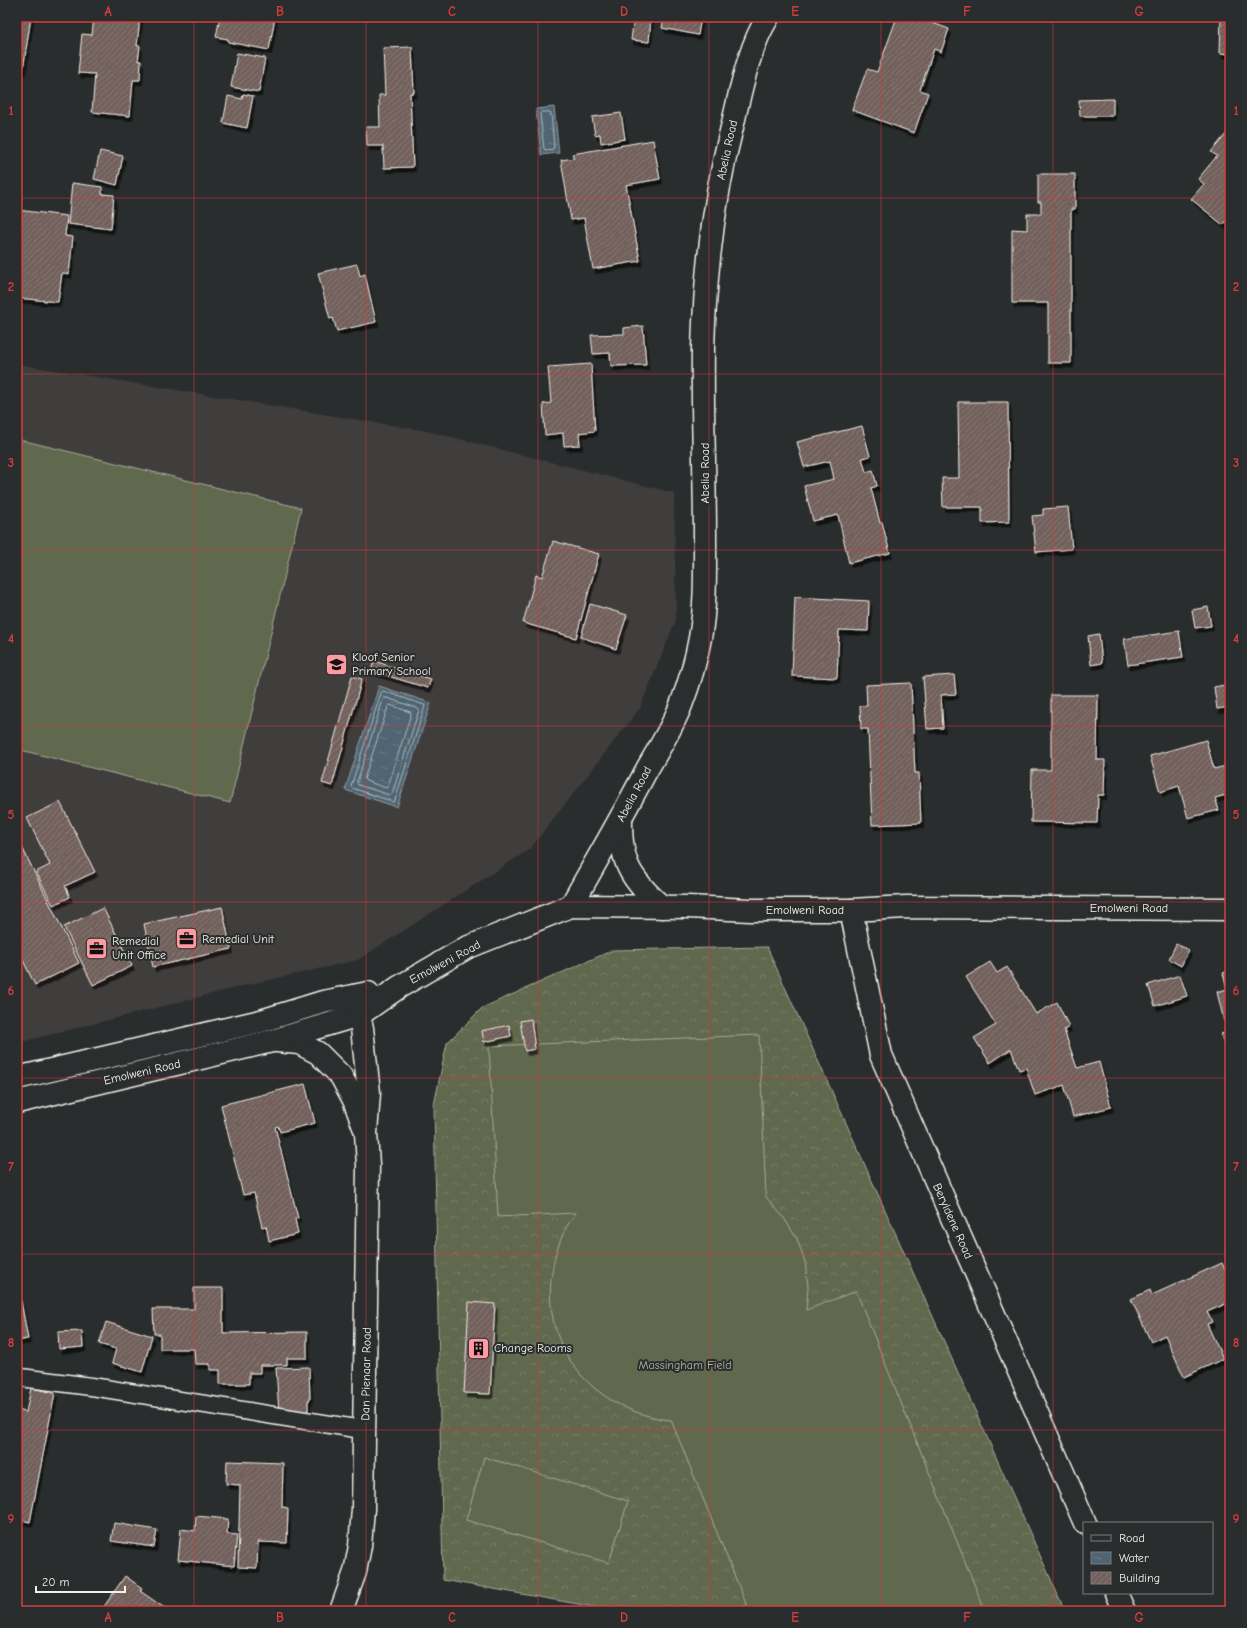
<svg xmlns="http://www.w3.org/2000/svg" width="1247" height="1628" viewBox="0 0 1247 1628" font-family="'Comic Neue',sans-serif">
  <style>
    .built { fill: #403c3c }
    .forest { fill: url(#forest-crowns); stroke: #aaac9a }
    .pitch { fill: #60674d; stroke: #aaac9a }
    .water { fill: url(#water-ripples); stroke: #919da2 }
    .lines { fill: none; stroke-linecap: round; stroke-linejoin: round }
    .shore { stroke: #b2b9b9; stroke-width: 1 }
    .building { fill: url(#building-hatch); stroke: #f4f1e8; filter: url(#shadow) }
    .service-casing { stroke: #f4f1e8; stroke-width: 20 }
    .minor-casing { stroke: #f4f1e8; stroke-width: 25 }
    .service { stroke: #2a2d2e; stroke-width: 17 }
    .minor { stroke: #2a2d2e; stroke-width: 22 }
    .grid { fill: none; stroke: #d93c3b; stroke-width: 1; stroke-opacity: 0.55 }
    .labels { text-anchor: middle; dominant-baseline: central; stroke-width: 4; stroke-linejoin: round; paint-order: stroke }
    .street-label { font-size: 12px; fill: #f4f1e8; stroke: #2a2d2e }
    .poi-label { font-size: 12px; fill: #f4f1e8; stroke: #2a2d2e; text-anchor: start }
    .park-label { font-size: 12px; fill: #b1b3a2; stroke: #2a2d2e }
    .neatline { fill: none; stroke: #d93c3b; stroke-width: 1.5 }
    .grid-label { font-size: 13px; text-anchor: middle; font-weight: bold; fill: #d93c3b }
  </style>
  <defs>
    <pattern id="forest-crowns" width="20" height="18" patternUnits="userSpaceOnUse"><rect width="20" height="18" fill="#60674d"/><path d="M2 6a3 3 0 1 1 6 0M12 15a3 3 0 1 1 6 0" fill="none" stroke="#777d67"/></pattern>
    <pattern id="water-ripples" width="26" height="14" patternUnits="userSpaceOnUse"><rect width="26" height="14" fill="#4f6573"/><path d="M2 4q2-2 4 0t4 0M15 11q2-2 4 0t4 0" fill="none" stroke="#697c87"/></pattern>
    <pattern id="building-hatch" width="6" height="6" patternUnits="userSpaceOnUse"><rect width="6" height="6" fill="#72605c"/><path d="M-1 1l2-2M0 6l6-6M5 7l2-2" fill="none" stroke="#877773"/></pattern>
    <filter id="shadow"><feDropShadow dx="2.5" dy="4.5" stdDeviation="0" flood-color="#0009"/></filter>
  </defs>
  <rect width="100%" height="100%" fill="#2a2d2e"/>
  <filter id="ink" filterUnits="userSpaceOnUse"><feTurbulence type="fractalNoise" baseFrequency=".025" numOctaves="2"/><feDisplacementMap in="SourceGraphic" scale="8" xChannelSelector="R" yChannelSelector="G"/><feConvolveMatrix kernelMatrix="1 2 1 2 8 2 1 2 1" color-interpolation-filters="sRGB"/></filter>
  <g filter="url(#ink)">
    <!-- built -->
    <path class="built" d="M17,364L427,431L674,493L676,620L640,708L530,849L358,960L247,985L17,1043Z"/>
    <!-- forest -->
    <path class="forest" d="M767,947L1065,1611H617L443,1580L434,1105L447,1043L482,1008L613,950Z"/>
    <!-- pitch -->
    <g class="pitch">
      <path d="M17,439L301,508L230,803L17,749Z"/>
      <path d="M759,1035L766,1197L784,1218L797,1239L805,1262L808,1287L806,1310L856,1291L985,1611H749L671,1420C595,1412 540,1349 552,1272C555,1251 563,1229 576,1213L498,1217L489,1046Z"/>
      <path d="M484,1457L628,1501L609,1563L466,1520Z"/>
    </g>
    <!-- water -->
    <g class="water">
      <path d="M554,107L559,153L541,155L536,109Z"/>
      <path d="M379,686L431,703L397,807L345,790Z"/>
    </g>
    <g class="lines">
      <!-- shore -->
      <g class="shore">
        <path d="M542,112H549L551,113L554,147L553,149L546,150L544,149L540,114Z"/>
        <path d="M383,691L424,705L425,706L395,800L394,802L352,788L351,786L381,693Z"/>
        <path d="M384,698H387L417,708L419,710L392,794L390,795L358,785L357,783Z"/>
        <path d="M390,705L410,712L411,714L388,786L386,788L366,781L364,779L388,707Z"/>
      </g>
    </g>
    <!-- building -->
    <g class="building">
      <path d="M17,17H31L23,70L17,69Z"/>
      <path d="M94,17H140L137,46H140L138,61H141L140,80H133L130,116L92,112L95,74L78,73L82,34L92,35Z"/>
      <path d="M220,17H275L269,50L228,42V39L216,37Z"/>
      <path d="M634,17L651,18L649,42L631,40Z"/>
      <path d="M664,17H701L698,35L662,28Z"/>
      <path d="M897,17H916L949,29L941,52L934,49L920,90L928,93L914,133L852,110L867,69L877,72Z"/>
      <path d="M1221,17H1230V54L1220,53Z"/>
      <path d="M412,47L414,93H410L413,167L384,168L383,146H367L366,127H380L379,95H385L383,48Z"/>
      <path d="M237,53L265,58L259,92L231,87Z"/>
      <path d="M243,94L253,96L247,128L223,123L228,96L242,99Z"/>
      <path d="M1113,99V116H1080L1079,100Z"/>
      <path d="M621,113L625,139L601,143L600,134L595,135L592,117Z"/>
      <path d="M1227,133L1230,136V217L1223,225L1191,199L1204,184L1198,179L1217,156L1211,152Z"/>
      <path d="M653,140L660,179L626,185L640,261L593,269L584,218L571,220L561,160L574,158L572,154Z"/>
      <path d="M100,151L123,156L117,185L94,179Z"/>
      <path d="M1038,174H1075V209H1071V363H1048V303H1012V229L1027,230V214H1041V202H1038Z"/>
      <path d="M72,183L102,187V194L114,195L111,229L68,224Z"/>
      <path d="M17,210L67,216L65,236L73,237L69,274L62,273L58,302L17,298L20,262L17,261Z"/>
      <path d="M357,264L360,276L365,274L376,322L337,331L333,318L330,319L318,273Z"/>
      <path d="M643,326L646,365L611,366L610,353L593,354L591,335L624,334V328Z"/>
      <path d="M591,364L595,431L579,433L580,445L564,446L563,433L545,435L543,404L551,403L548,367Z"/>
      <path d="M958,402H1008L1009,522L982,523V507H943L942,478H959Z"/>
      <path d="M862,426L870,456L862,458L866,472L873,470L877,486L871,488L880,523L882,522L890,553L849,563L838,515L813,521L804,486L834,479L830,461L804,467L797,442Z"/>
      <path d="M1068,507L1072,549L1036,552L1032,516L1043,515V509Z"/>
      <path d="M553,541L599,554L576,638L523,623L536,575L542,577Z"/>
      <path d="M795,597L869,601L868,631L839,630L837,678L792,676Z"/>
      <path d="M590,604L627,615L616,649L581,637Z"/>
      <path d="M1208,607L1211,626L1195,628L1192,610Z"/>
      <path d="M1227,610H1230V633Z"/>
      <path d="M1179,631L1183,657L1128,665L1124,639Z"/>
      <path d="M1099,634L1102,663L1091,665L1088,636Z"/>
      <path d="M374,661L431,679L428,688L371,671Z"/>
      <path d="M954,675L956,694L941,695L943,728L927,729L923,677Z"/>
      <path d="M352,676L362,679L332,786L322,783Z"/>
      <path d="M911,683L915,773H919L921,823L872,825L868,729H861L860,706H867L866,685Z"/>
      <path d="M1230,684V707L1217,709L1214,687Z"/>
      <path d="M1051,695H1098L1097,760H1105L1104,795H1098L1097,823L1031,822L1032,770H1051Z"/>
      <path d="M1206,740L1214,769L1230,765V794L1215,798L1219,810L1188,818L1179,786L1160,792L1150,756Z"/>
      <path d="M60,802L95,872L65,886L70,897L53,905L36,872L50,865L27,818Z"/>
      <path d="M17,837L79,963L35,985L17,948Z"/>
      <path d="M222,907L231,949L153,967L144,924Z"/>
      <path d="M103,908L132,966L93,985L64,927Z"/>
      <path d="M1176,944L1189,950L1181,966L1169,959Z"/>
      <path d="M990,962L997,973L1007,967L1036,1014L1057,1002L1069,1027L1064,1030L1077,1068L1099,1062L1111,1107L1073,1117L1064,1085L1035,1095L1026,1068L1019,1070L1011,1049L990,1063L974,1038L996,1025L966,977Z"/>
      <path d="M1230,971V1019L1224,1021L1217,992L1227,989L1223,973Z"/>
      <path d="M1180,975L1187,996L1155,1006L1148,985Z"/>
      <path d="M531,1019L535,1049L525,1051L520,1021Z"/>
      <path d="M509,1025L511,1036L484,1042L482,1031Z"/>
      <path d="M1230,1031V1061L1229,1062L1221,1034Z"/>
      <path d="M305,1084L315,1123L280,1132L278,1126L275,1127L298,1218L295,1219L298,1234L269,1241L266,1226L262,1227L254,1193L243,1195L221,1105Z"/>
      <path d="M1222,1263L1230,1280V1302L1207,1312L1212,1322L1207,1324L1223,1359L1184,1377L1165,1335L1151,1342L1131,1299L1150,1290L1152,1295Z"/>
      <path d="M194,1288H223V1333L307,1332V1358H287V1365H260V1373H249V1384H220V1370H210V1364H195L194,1349H160V1334H154L153,1309H194Z"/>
      <path d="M21,1301L28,1339L17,1341V1302Z"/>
      <path d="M469,1302L495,1304L490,1394L464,1393Z"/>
      <path d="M106,1322L152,1336L142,1372L112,1363L116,1349L99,1344Z"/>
      <path d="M82,1331L83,1347L59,1349L58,1332Z"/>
      <path d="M309,1367L310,1400H308V1413H279L276,1368Z"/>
      <path d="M31,1388L55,1393L30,1522L17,1519V1410L26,1412Z"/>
      <path d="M227,1461L283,1463L282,1507L288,1508L287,1543L258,1542L257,1568L238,1567L240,1485L226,1484Z"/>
      <path d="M196,1516L228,1519L227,1534L237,1535L234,1566L178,1560L181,1529L195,1531Z"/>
      <path d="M114,1523L157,1530L154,1547L111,1541Z"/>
      <path d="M125,1576L142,1588L140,1591L169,1611H101Z"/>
    </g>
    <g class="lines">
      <defs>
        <path id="service" d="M17,1377L95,1387L365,1430"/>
        <g id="minor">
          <path d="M621,818C620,863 630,878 662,907"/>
          <path d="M571,906C596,861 622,817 646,771C658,750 672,728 681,705C689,684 696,661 700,638C706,605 705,569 705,536C705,474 702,411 703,349C705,273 714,196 733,123C741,89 749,47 768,17"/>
          <path d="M851,910L881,1055L1085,1523"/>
          <path d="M277,1041L299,1043L318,1053L341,1076L354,1100L364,1127"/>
          <path d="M17,1078L261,1021L323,1002L368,993"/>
          <path d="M17,1102L272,1041L359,1015L399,987L466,948L571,906L688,907L750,910H851L906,907L1230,909"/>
          <path d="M1116,1593L1124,1611"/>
          <path d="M341,1611L355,1572L360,1546L363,1509L368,1165L366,1133L369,1093L362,1028L354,996"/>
        </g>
      </defs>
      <!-- service casing -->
      <use href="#service" class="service-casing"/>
      <!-- minor casing -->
      <use href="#minor" class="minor-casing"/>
      <!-- service -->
      <use href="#service" class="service"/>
      <!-- minor -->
      <use href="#minor" class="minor"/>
    </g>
  </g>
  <!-- grid -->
  <path class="grid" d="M194,17V1611M366,17V1611M538,17V1611M709,17V1611M881,17V1611M1053,17V1611M17,198H1230M17,374H1230M17,550H1230M17,726H1230M17,902H1230M17,1078H1230M17,1254H1230M17,1430H1230"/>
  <!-- icons -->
  <defs>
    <symbol id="school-square" viewBox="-11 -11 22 22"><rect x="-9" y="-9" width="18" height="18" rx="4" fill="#ff9aa2" stroke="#2a2d2e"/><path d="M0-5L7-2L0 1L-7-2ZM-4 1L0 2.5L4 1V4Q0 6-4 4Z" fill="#111"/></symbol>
    <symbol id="office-square" viewBox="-11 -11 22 22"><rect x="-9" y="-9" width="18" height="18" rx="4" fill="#ff9aa2" stroke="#2a2d2e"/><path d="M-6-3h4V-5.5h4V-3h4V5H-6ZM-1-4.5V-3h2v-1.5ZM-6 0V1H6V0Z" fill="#111"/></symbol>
    <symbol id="building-square" viewBox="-11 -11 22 22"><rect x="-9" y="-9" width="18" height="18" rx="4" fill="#ff9aa2" stroke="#2a2d2e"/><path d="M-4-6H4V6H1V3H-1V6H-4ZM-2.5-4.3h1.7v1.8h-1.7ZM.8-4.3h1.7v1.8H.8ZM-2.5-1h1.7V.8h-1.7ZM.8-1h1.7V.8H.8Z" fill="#111"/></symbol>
  </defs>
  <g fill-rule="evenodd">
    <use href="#school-square" x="324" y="652" width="25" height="25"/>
    <use href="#office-square" x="174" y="926" width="25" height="25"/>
    <use href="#office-square" x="84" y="936" width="25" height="25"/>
    <use href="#building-square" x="466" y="1336" width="25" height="25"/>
  </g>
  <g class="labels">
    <!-- street labels -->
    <g class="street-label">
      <text transform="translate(727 150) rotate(-78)">Abelia Road</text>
      <text transform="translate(705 473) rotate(-90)">Abelia Road</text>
      <text transform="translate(634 794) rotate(-62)">Abelia Road</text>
      <text x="1129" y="908">Emolweni Road</text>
      <text x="805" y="910">Emolweni Road</text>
      <text transform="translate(445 962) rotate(-28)">Emolweni Road</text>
      <text transform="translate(142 1072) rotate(-13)">Emolweni Road</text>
      <text transform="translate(953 1221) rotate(66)">Beryldene Road</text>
      <text transform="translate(366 1374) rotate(-89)">Dan Pienaar Road</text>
    </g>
    <!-- poi labels -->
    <g class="poi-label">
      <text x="352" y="657">Kloof Senior<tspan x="352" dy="14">Primary School</tspan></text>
      <text x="202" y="939">Remedial Unit</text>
      <text x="112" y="941">Remedial<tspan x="112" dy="14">Unit Office</tspan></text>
      <text x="494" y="1348">Change Rooms</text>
    </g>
    <!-- park labels -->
    <g class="park-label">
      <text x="685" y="1365">Massingham Field</text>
    </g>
  </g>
  <!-- margin -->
  <rect width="1247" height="1628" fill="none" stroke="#2a2d2e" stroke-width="44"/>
  <!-- legend -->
  <rect x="1083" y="1522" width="130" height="72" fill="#2a2d2e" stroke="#7b7b78"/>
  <rect x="1091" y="1535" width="20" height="6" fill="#2a2d2e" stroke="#7b7b78"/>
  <text x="1119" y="1542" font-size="12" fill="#f4f1e8">Road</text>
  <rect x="1091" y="1552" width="20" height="12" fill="url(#water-ripples)" stroke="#7b7b78"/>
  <text x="1119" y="1562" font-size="12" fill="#f4f1e8">Water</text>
  <rect x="1091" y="1572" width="20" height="12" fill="url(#building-hatch)" stroke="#7b7b78"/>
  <text x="1119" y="1582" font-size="12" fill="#f4f1e8">Building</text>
  <!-- scale -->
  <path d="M36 1586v6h89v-6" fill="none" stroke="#f4f1e8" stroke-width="2"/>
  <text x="42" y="1586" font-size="12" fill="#f4f1e8" stroke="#2a2d2e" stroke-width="3" paint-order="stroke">20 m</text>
  <rect x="22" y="22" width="1203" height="1584" class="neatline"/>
  <g class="grid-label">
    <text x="108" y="16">A</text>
    <text x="280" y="16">B</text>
    <text x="452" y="16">C</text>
    <text x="624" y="16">D</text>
    <text x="795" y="16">E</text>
    <text x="967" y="16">F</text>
    <text x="1139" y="16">G</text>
    <text x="11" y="115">1</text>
    <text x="1236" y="115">1</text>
    <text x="11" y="291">2</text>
    <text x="1236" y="291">2</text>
    <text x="11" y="467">3</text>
    <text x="1236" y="467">3</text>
    <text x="11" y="643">4</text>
    <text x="1236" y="643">4</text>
    <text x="11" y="819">5</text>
    <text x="1236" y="819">5</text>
    <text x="11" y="995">6</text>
    <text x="1236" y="995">6</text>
    <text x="11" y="1171">7</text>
    <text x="1236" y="1171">7</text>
    <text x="11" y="1347">8</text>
    <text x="1236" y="1347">8</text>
    <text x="11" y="1523">9</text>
    <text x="1236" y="1523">9</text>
    <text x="108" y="1622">A</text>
    <text x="280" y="1622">B</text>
    <text x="452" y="1622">C</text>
    <text x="624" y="1622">D</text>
    <text x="795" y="1622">E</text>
    <text x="967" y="1622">F</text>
    <text x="1139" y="1622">G</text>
  </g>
</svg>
